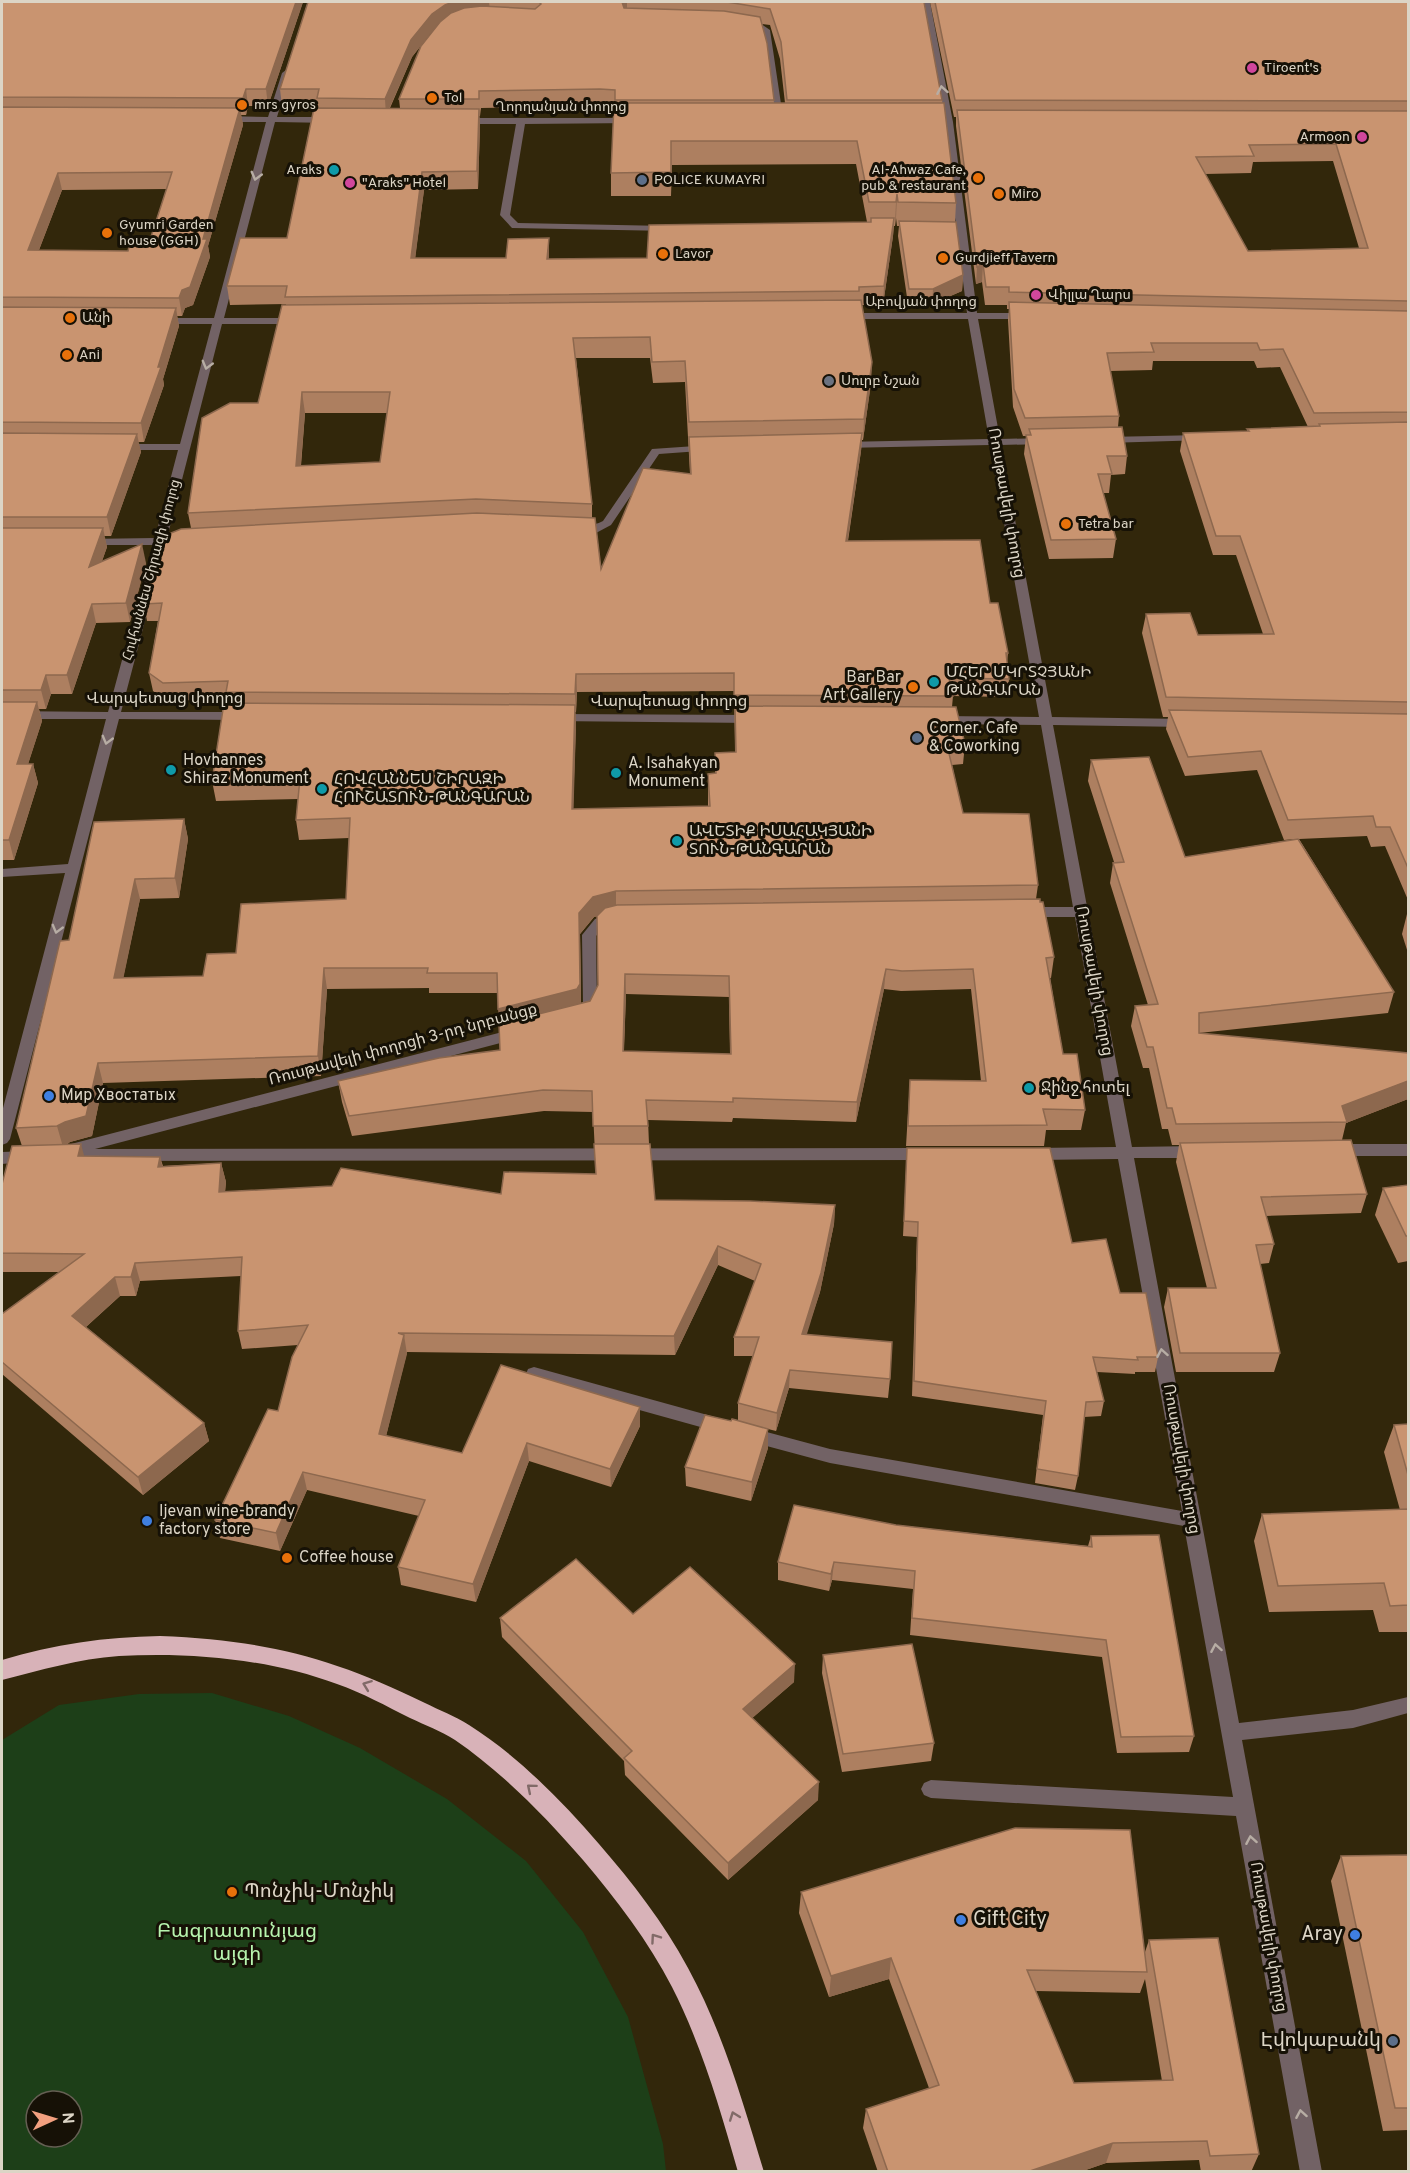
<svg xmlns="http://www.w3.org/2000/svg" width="1410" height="2173" viewBox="0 0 1410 2173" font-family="Overpass,'Noto Sans Armenian',sans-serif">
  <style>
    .green { fill: #1d3f18; fill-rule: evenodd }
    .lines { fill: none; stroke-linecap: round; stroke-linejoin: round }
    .minor { fill: #726265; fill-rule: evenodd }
    .highway { fill: #d8b2b8; fill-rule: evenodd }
    .wall { fill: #ad7f60; fill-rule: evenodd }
    .shaded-wall { fill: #8d684e }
    .building { fill: #c99470; stroke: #8d684e; stroke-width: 1.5; fill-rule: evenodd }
    .oneway { stroke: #b7ada4 }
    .oneway2 { stroke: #816a68 }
    .hotel-dot { fill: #d1479c; stroke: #161106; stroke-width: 2 }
    .food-dot { fill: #e8710a; stroke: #161106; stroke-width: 2 }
    .culture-dot { fill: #0f9aa8; stroke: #161106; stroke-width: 2 }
    .service-dot { fill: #5c6f8a; stroke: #161106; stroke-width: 2 }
    .worship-dot { fill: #6b7280; stroke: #161106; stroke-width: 2 }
    .shop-dot { fill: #3f7fe0; stroke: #161106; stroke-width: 2 }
    .labels { text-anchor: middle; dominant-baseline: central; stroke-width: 6; stroke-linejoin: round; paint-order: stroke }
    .far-poi-label { font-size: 14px; fill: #dcd5c6; stroke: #161106; text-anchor: start }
    .far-street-label { font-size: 14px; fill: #dcd5c6; stroke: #161106 }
    .street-label { font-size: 16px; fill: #dcd5c6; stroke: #161106 }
    .poi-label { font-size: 16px; fill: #dcd5c6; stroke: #161106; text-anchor: start }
    .near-poi-label { font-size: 20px; fill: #dcd5c6; stroke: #161106; text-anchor: start }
    .near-park-label { font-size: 20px; fill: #b7f4ae; stroke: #161106 }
  </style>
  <rect width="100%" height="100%" fill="#32270b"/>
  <!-- green -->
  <path class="green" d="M212,1693L289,1716L360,1748L447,1799L526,1861L583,1932L628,2017L663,2144L666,2171H2V1740L59,1705L139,1694ZM36,2101H72V2137H36Z"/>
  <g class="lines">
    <!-- minor -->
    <g class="minor">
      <path d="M922,2H930L953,122L977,313H1028L1033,316L1028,319H978L1000,439L1046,438L1052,441L1046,444L1001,445L1052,717L1186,719L1192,723L1186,727L1053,725L1132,1147L1198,1146L1203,1148L1206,1152L1203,1156L1198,1158H1134L1239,1723L1353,1710L1408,1697V1713L1353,1728L1242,1740L1322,2172H1300L1236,1816L931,1798L924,1795L921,1789L924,1783L931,1780L1233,1797L1184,1526L830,1463L748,1441L742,1439L739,1434L742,1429L748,1427L830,1449L1182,1511L1118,1159L1033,1160L1028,1158L1025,1154L1028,1150L1033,1148L1116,1147L1075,917H1026L1019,912L1026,907H1073L1041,725L940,724L934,720L940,716L1039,717L990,445L842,448L836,445L842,442L989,439L968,319H845L840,316L845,313H967L943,122Z"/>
      <path d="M744,21L760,23L770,30L784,124L776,122L762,31L755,27L741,26L740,24Z"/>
      <path d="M286,70L290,73L277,117H332L337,120L332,123L275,122L224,318H299L304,321L299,324H222L167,538H178L184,541L178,544L165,545L121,712H241L247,716L241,720L119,719L10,1139L7,1143L2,1145V1112L65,873L2,877V869L68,864L106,719H2V711L108,712L153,545H85L79,542L85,539L155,538L178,450H119L113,447L119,444H180L212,324H158L153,321L158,318H214L266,122H224L219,119L224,116L268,117L282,73Z"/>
      <path d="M632,118L635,119V123L525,124L510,215L518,223L667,226L670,227V231L512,228L500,215L516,124H461L456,121L461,118Z"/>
      <path d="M1202,435L1208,438L1206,440L1106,443L1100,440L1106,437Z"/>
      <path d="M710,445L716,448L714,450L659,454L611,525L596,533L577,534L571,531C579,525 592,527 603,521L652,449Z"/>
      <path d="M556,714L754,715L760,719L754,723L551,721L550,718L551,715Z"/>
      <path d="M615,913L620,915L622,918L620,921L605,925L596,936L597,1005L587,1020H577L575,1016L583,1004L582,935L595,919Z"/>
      <path d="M518,1028L525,1033L523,1037L95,1149L925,1148L930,1150L933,1154L930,1158L925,1160L64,1161L59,1159L56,1155L59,1151L71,1144Z"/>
      <path d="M1333,1144H1408V1156H1333L1328,1154L1325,1150L1328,1146Z"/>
      <path d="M28,1151L33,1153L36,1157L33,1161L2,1164V1152Z"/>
      <path d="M534,1367L722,1419L728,1421L731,1426L728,1431L722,1433L528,1379L526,1374L528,1369Z"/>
    </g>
    <!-- highway -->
    <path class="highway" d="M160,1636C263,1640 332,1657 425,1703C439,1710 455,1716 469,1725C518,1756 561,1800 599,1844C632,1882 664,1923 688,1968C723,2032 743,2103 764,2172H738C720,2109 702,2046 672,1987C649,1942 616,1899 583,1860C545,1816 503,1773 455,1740C441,1731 425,1725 410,1718C386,1706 363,1693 337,1684C269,1659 191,1652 119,1656C78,1659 41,1670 2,1680V1660C54,1644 105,1637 160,1636Z"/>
  </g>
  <!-- wall -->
  <g class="wall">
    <path d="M2,2H303L268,106H248L246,115H241L243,125L208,246L210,257L193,305L185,308L182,316H177L179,326L163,379L164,385L144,442H138L141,452L111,536H104L107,547L102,561L146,563L130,622L96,623L72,694H51L46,709H39L42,721L28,764H33L38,783L14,860H2ZM167,189L149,243L128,251L39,250L62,190Z"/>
    <path d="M308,2H924L942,100L956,203L955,222L963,275L962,291L932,304H908L898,236L899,226H897L896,218L895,226H894L893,236L883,305H862L871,383L863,440H862L861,451L848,541L990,603L1008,653L1007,662L1009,679L1007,697L953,696L952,707L965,744L963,764L952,765L963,813L1038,885L1036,899L1054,957L1051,978H1050L1063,1054L1085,1110L1081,1130H1046L1044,1146H906L910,1080L981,1081L971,989L901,991L884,989L856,1122L733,1118L732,1122L648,1120L649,1144L655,1200L835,1205L834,1224L820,1292L806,1334L890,1379L888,1398L789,1388L776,1431L768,1429V1448L751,1501L686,1486L685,1467L731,1421L738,1420V1403L753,1356H734V1337L755,1281L718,1265L675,1355L407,1352L386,1436L462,1453L640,1407V1426L611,1487L529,1461L476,1602L401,1585L398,1567L419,1516L307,1490L280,1551L220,1538L215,1520L278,1411L298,1345L242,1349L238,1331L241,1276L140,1281L136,1296H120L86,1327L204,1423L209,1441L143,1495L2,1374V1314L59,1272H2V1184L22,1146L16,1128L69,940L184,819L188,839L179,898L140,899L123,978L203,976L236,953L346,899L349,838L299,840L296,820L298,799L216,801L212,781L228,703V699L167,701L153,691L149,673L158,621H147L144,604L191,528L188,513L258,403L286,305V304L230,305L227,286L287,238L318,108V106H282L280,89ZM762,24L770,25L780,59L785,103H774ZM433,30L399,99L400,108H390L412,57ZM600,106L614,107L611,173V196H671L672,165L856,164L867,222L647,258L549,259L415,258L424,190L478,189L480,126L479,116H480L481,108ZM576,358H650L653,383L685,382L690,474L601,569L592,518V504ZM305,413H387L380,462L301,466ZM734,691L735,752L715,753V773L708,774V806L573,809L576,725L575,712H576L577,692ZM598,916V985L590,1001L581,1003L580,934L594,917ZM429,988V993H498L500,1024V1050L338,1081L342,1102L352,1136L544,1111L593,1112L596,1174L501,1194L225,1192L226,1182L221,1163L163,1166L160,1157L84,1156L66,1145L70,1142L92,1136L103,1083L321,1076L327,989ZM626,994L729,997L730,1054L624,1051Z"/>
    <path d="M930,2H1408V900L1385,846L1371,847L1367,836L1299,839L1394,992L1388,1013L1199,1033L1408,1099L1346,1123L1342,1140L1367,1194L1361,1213L1266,1216L1274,1244L1269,1263L1260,1264L1280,1353L1274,1372H1176L1164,1307L1168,1288H1207L1176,1162L1179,1145H1172L1168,1129H1162L1149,1068H1143L1131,1026L1135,1006L1148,1005L1110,883L1113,863L1114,862L1088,781L1091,760L1185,857L1296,839L1284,840L1257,770L1185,776L1166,729L1168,717H1163L1142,633L1146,614L1198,635L1263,634L1236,555H1213L1180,451L1183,433L1247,431V429L1308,427L1280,367L1257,368L1254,361H1153L1152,370L1110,371L1119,416L1118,427L1127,456L1125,474L1111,475L1109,493H1103L1116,539L1113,558L1049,559L1024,454L1026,436H1023L1013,407L1008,320L1009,309H1007V305H985L982,282L976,284L956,126V117H954ZM1333,161L1359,248L1248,251L1205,174L1251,173L1253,162Z"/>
    <path d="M1407,914H1408V953L1402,934Z"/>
    <path d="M907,1148L1072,1243L1120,1293L1158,1357L1155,1372H1135V1374L1097,1372L1104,1401L1101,1416L1084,1417L1078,1476L1075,1490L1035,1483L1043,1415L912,1396L917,1237L903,1236Z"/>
    <path d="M1408,1185V1261L1398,1263L1375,1215L1383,1188Z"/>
    <path d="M1408,1424V1632H1379L1373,1610L1269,1612L1254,1541L1262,1514L1400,1510L1384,1452L1394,1425Z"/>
    <path d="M896,1525L1088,1546L1091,1536L1194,1736L1189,1752L1117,1753L1102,1657L910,1635L913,1589L832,1580L829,1591L778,1580V1562Z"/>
    <path d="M500,1618L794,1682L752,1718L818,1800L728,1880L625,1775L624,1761L502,1637Z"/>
    <path d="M823,1655L934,1743L931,1761L842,1772L822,1673Z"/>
    <path d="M1408,1855V2130L1383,2131L1331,1881L1341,1856Z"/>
    <path d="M801,1892L1145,1952L1149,1940L1259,2154L1251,2172H1201L1199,2160L1106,2163L1080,2172H878L863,2128L866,2109L929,2088L889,1979L829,1997L799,1913ZM1145,1979L1162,2081L1074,2083L1036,1991L1140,1993Z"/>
  </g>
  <!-- shaded-wall -->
  <g class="shaded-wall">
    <path d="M296,2H303L268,106L266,89Z"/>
    <path d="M453,2H489L490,13L433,30L412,57L386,116L385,99L411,40L432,14L445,5Z"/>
    <path d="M622,2H627V15L622,17Z"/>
    <path d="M246,89L248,106L246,115L243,98Z"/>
    <path d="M240,108L243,125L208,246L210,257L193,305L185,308L182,316L179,298L203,239Z"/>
    <path d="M479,109L480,126L478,189L477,171Z"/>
    <path d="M422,172L424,190L413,276L411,258Z"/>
    <path d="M58,173L62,190L32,268L28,250Z"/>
    <path d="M897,194L896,218L895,226L896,202Z"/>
    <path d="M894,218L893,236L883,305L884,286Z"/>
    <path d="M549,238V257L548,277L547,259Z"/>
    <path d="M983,264L982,282L976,284L977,267Z"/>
    <path d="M963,275L962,291L932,304L933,289Z"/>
    <path d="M176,308L179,326L163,379L164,385L144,442L141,423Z"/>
    <path d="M872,362L871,383L863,440L864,419Z"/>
    <path d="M302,392L305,413L299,487L296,466Z"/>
    <path d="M862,433L861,451L845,559L846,541Z"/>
    <path d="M137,434L141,452L111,536L107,517Z"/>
    <path d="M103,528L107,547L93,586L89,567Z"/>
    <path d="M142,544L146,563L130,622L126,603Z"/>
    <path d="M92,604L96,623L72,694L67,675Z"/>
    <path d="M576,674L577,692L576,712L575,694Z"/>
    <path d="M46,675L51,694L46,709L41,690Z"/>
    <path d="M37,702L42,721L22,783L17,764Z"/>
    <path d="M575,705L576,725L573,829L572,809Z"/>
    <path d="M33,764L38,783L14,860L9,840Z"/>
    <path d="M184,819L188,839L179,898L175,878Z"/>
    <path d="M135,879L140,899L119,999L114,978Z"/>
    <path d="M616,891V911L594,917L580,934L581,1004L500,1030L498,1009L593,897Z"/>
    <path d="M324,968L327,989L321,1076L318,1056Z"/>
    <path d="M886,969L884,989L856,1122L857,1102Z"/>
    <path d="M625,974L626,994L623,1071V1051Z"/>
    <path d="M98,1063L103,1083L92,1136L70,1142L63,1147L57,1126Z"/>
    <path d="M1408,1081V1099L1346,1123L1342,1106Z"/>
    <path d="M81,1144L86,1163L78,1156Z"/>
    <path d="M160,1157L165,1176L158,1167Z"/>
    <path d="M221,1163L226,1182L223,1211L219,1192Z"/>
    <path d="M835,1205L834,1224L820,1292L801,1353L802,1334Z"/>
    <path d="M718,1246V1265L675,1355L674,1336Z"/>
    <path d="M135,1263L140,1281L136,1296L131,1277Z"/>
    <path d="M115,1277L120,1296L78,1334L72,1316Z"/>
    <path d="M404,1335L407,1354L382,1452L379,1434Z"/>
    <path d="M790,1370L789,1388L776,1431L777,1413Z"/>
    <path d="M640,1407V1426L611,1487L610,1469Z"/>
    <path d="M204,1423L209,1441L143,1495L138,1477Z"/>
    <path d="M768,1429V1448L751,1501L752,1482Z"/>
    <path d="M527,1443L529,1461L476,1602L473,1584Z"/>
    <path d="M303,1472L307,1490L280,1551L276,1533Z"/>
    <path d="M834,1562L832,1580L829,1591L831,1574Z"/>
    <path d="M795,1664L794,1682L742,1727L743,1709Z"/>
    <path d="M819,1782L818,1800L728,1880V1863Z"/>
    <path d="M891,1958L889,1979L829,1997L831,1976Z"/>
    <path d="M1113,2143L1106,2163L1080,2172H1027Z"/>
  </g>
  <!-- building -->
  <g class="building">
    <path d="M2,2H296L266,89H246L243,98L2,97Z"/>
    <path d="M308,2H453L445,5L432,14L411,40L385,99L317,98L319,89H280Z"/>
    <path d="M539,2H622L624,8L724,11L760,17L767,43L774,100H615V90L600,89L479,91V99H399L421,46L440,22L451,13L464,8L482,6L535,9L541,4Z"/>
    <path d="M727,2H924L942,100H787L781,42L770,9Z"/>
    <path d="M935,2H1408V101L955,100Z"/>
    <path d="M614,103H944L956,203L898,202L897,194L896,202H869L857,141H671V172L611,173Z"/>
    <path d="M2,107L240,108L203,239H207L190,287L182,290L179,298L2,297ZM172,172L149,243H130L128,251L28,250L58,173Z"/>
    <path d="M314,108L479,109L477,171L422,172L411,258H506L508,239L549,238L547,259L647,258L649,225L871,222V218H894L884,286L859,287V291L285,297L287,286H227L240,238H287Z"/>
    <path d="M957,110L1408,111V301L1009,292V287H986L983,264L977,267ZM1336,144L1368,248L1248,251L1196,157L1254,156L1249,145Z"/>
    <path d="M899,221L956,222L963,275L933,289H909Z"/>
    <path d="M861,300L872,362L864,419L689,422L685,361L652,362L650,337L573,338L592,504L476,499L188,513L202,418L230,403H258L282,305ZM302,392H390L380,462L296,466Z"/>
    <path d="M1009,302L1408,311V412L1314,413L1283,349L1260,350L1257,343H1151L1154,352L1107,353L1119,416L1025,418L1014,389Z"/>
    <path d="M2,307L176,308L158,367H161L141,423L2,422Z"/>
    <path d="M1408,422V702L1166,697L1146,614L1190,613L1198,635L1274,634L1240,536H1216L1183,433L1249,431L1247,429L1320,426L1319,424Z"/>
    <path d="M1122,427L1127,456H1107L1112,474H1098L1116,539L1051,540L1026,435H1031L1029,429Z"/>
    <path d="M2,433L137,434L107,517H2Z"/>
    <path d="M862,433L846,541L980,540L990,603H998L1008,653H1006L1009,679L949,678L953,696L734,695V673L576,674L575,694L226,692L228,681L163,683L149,673L162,603L144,604L161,537L181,529L477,513L595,518L601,569L643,468L691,474L689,437Z"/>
    <path d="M2,528H103L89,567L142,544L126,603L92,604L67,675H46L41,690H2Z"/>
    <path d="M2,702H37L17,764H33L9,840H2Z"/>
    <path d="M224,703L575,705L572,809L710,806L708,774L716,773L715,753L736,752L735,706L956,707L965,744L947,745L963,813L1029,814L1038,885L616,891L593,897L579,913L580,984L577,989L498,1009L497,973H427L428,968H324L318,1056L98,1063L86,1116L65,1122L57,1126L16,1128L60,941L69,940L94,822L184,819L175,878L135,879L114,978L203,976L207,954L236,953L241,904L346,899L350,818L296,820L300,778L212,781Z"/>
    <path d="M1169,710L1408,714V868L1390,827H1376L1373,816L1288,820L1261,751L1188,757Z"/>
    <path d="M1149,757L1185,857L1298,839L1394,992L1199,1013V1033L1408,1053V1081L1342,1106L1347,1122L1176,1124L1172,1108H1167L1153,1047H1147L1135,1006L1158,1004L1113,863L1124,862L1091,760Z"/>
    <path d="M1040,899V902H1043L1054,957L1046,958L1063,1054H1077L1085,1110L1043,1109L1047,1125L908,1126L910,1080L986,1081L973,969L902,971L886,969L857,1102L733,1098V1102L646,1100L648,1126H593L592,1091L543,1090L349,1116L338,1081L439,1058L500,1050L499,1024L590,1001L598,985L597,916L605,908L617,905ZM625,974L729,976L731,1054L623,1051Z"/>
    <path d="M1351,1140L1367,1194L1261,1197L1274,1244L1256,1245L1280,1353H1180L1168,1288H1216L1180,1143Z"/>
    <path d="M81,1144L78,1156L160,1157L158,1167L221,1163L219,1192L332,1186L341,1168L501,1194L504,1172L596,1174L594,1144H650L655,1200L750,1201L835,1205L821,1273L802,1334L892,1342L890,1379L790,1370L777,1413L738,1403L759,1337H734L761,1264L718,1246L674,1336L398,1333L404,1335L379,1434L462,1453L501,1365L640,1407L610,1469L527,1443L473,1584L398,1567L425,1500L303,1472L276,1533L215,1520L268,1409L278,1411L292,1357L308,1325L238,1331L242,1257L135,1263L131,1277H115L72,1316L204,1423L138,1477L2,1362V1314L84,1254L2,1253V1184L12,1146Z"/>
    <path d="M907,1148H1050L1072,1243L1106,1239L1120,1293H1146L1158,1357H1137L1138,1360L1093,1357L1104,1401L1086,1402L1078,1476L1037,1469L1046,1401L914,1381L918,1222L904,1221Z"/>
    <path d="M1408,1185V1236H1406L1383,1188Z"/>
    <path d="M705,1415L731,1421L732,1419L768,1429L752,1482L685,1467Z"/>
    <path d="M1408,1424V1475L1394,1425Z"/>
    <path d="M794,1505L896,1525L1092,1547L1091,1536L1159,1535L1194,1736L1121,1737L1106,1640L912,1618L915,1571L834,1562L831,1574L778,1562Z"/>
    <path d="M1408,1509V1605L1390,1606L1384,1583L1278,1586L1262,1514Z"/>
    <path d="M576,1559L633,1614L690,1567L795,1664L743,1709L819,1782L728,1863L624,1758L632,1751L500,1618Z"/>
    <path d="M912,1644L934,1743L843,1754L823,1655Z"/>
    <path d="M1015,1828L1130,1830L1147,1972L1027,1970L1074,2083L1173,2080L1149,1940L1218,1938L1259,2154L1210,2156L1207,2141L1113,2143L1027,2172H888L866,2109L939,2085L891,1958L831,1976L801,1892Z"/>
    <path d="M1408,1855V2108H1395L1341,1856Z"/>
  </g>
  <!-- one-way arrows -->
  <defs><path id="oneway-chevron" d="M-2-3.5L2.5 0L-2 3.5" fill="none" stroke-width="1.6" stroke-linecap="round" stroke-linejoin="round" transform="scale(1.5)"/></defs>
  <g class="oneway">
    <use href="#oneway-chevron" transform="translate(942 90) rotate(-100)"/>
    <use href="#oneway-chevron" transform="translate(256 176) rotate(105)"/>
    <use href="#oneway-chevron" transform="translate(207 365) rotate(105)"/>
    <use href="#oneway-chevron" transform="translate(107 740) rotate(105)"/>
    <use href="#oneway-chevron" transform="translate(57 929) rotate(105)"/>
    <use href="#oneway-chevron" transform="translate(1162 1353) rotate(-100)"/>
    <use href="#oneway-chevron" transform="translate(1216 1648) rotate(-100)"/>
    <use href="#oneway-chevron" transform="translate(1251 1840) rotate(-100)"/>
    <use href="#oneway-chevron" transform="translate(1301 2114) rotate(-100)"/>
  </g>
  <g class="oneway2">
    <use href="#oneway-chevron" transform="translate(367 1685) rotate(-159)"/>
    <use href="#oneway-chevron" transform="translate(531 1788) rotate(-140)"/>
    <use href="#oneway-chevron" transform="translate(655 1938) rotate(-125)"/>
    <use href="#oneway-chevron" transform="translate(734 2116) rotate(-110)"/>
  </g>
  <!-- markers -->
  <g class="hotel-dot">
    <circle cx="1252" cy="68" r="6"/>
    <circle cx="1362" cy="137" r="6"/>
    <circle cx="350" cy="183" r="6"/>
    <circle cx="1036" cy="295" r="6"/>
  </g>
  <g class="food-dot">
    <circle cx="432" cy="98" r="6"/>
    <circle cx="242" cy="105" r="6"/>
    <circle cx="978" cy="178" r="6"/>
    <circle cx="999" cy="194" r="6"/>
    <circle cx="107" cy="233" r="6"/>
    <circle cx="663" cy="254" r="6"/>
    <circle cx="943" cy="258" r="6"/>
    <circle cx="70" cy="318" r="6"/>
    <circle cx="67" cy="355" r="6"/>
    <circle cx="1066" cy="524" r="6"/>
    <circle cx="913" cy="687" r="6"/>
    <circle cx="287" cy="1558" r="6"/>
    <circle cx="232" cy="1892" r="6"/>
  </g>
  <g class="culture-dot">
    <circle cx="334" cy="170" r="6"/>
    <circle cx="934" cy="682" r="6"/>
    <circle cx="171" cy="770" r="6"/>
    <circle cx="616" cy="773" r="6"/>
    <circle cx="322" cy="789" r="6"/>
    <circle cx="677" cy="841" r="6"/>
    <circle cx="1029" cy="1088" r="6"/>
  </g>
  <g class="service-dot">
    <circle cx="642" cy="180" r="6"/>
    <circle cx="917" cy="738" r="6"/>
    <circle cx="1393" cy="2041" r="6"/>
  </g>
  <circle class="worship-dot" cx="829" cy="381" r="6"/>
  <g class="shop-dot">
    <circle cx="49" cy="1096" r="6"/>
    <circle cx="147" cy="1521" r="6"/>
    <circle cx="961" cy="1920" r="6"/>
    <circle cx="1355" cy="1935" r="6"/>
  </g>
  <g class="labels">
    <!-- far-poi labels -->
    <g class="far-poi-label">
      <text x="1264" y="68">Tiroent's</text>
      <text x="444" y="98">Tol</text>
      <text x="254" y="105">mrs gyros</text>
      <text x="1350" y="137" text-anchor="end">Armoon</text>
      <text x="322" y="170" text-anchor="end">Araks</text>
      <text x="966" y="170" text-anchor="end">Al-Ahwaz Cafe,<tspan x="966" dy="16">pub &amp; restaurant</tspan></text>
      <text x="654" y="180">POLICE KUMAYRI</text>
      <text x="362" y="183">"Araks" Hotel</text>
      <text x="1011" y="194">Miro</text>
      <text x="119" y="225">Gyumri Garden<tspan x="119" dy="16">house (GGH)</tspan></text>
      <text x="675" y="254">Lavor</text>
      <text x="955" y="258">Gurdjieff Tavern</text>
      <text x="1048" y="295">Վիլլա Ղարս</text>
      <text x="82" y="318">Անի</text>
      <text x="79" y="355">Ani</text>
      <text x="841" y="381">Սուրբ Նշան</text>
      <text x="1078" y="524">Tetra bar</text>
    </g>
    <!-- far-street labels -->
    <g class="far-street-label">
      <text x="561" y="107">Ղորղանյան փողոց</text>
      <text x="921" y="302">Աբովյան փողոց</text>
      <text transform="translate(152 570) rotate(-75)">Հովհաննես Շիրազի փողոց</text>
    </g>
    <!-- street labels -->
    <g class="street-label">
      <text transform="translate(1006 503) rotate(80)">Ռուսթավելի փողոց</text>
      <text x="165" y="699">Վարպետաց փողոց</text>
      <text x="669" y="702">Վարպետաց փողոց</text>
      <text transform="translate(1094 981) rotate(80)">Ռուսթավելի փողոց</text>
      <text transform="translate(403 1045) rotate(-15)">Ռուսթավելի փողոցի 3-րդ նրբանցք</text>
      <text transform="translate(1181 1459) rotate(80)">Ռուսթավելի փողոց</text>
      <text transform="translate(1268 1937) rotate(80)">Ռուսթավելի փողոց</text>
    </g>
    <!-- poi labels -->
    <g class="poi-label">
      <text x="946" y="673">ՄՀԵՐ ՄԿՐՏՉՅԱՆԻ<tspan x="946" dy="18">ԹԱՆԳԱՐԱՆ</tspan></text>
      <text x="901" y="678" text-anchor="end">Bar Bar<tspan x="901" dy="18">Art Gallery</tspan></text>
      <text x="929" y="729">Corner. Cafe<tspan x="929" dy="18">&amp; Coworking</tspan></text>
      <text x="183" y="761">Hovhannes<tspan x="183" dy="18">Shiraz Monument</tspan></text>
      <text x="628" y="764">A. Isahakyan<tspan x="628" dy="18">Monument</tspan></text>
      <text x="334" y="780">ՀՈՎՀԱՆՆԵՍ ՇԻՐԱԶԻ<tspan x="334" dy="18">ՀՈՒՇԱՏՈՒՆ-ԹԱՆԳԱՐԱՆ</tspan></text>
      <text x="689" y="832">ԱՎԵՏԻՔ ԻՍԱՀԱԿՅԱՆԻ<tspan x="689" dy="18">ՏՈՒՆ-ԹԱՆԳԱՐԱՆ</tspan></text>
      <text x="1041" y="1088">Ջինջ հոտել</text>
      <text x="61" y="1096">Мир Хвостатых</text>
      <text x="159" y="1512">Ijevan wine-brandy<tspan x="159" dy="18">factory store</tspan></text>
      <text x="299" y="1558">Coffee house</text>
    </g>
    <!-- near-poi labels -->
    <g class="near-poi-label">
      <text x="244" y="1892">Պոնչիկ-Մոնչիկ</text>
      <text x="973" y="1920">Gift City</text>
      <text x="1343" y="1935" text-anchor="end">Aray</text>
      <text x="1381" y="2041" text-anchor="end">Էվոկաբանկ</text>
    </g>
    <!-- near-park labels -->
    <g class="near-park-label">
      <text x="237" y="1932">Բագրատունյաց<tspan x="237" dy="23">այգի</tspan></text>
    </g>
  </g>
  <!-- border -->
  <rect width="1410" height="2173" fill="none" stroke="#dcd5c6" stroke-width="6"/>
  <!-- north arrow -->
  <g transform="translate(54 2119) rotate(86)"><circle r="28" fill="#161106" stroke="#655f53" stroke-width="1.5"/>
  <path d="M0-4.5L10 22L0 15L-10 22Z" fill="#f2a07f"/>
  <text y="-9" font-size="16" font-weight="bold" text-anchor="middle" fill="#dcd5c6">N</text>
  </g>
</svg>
